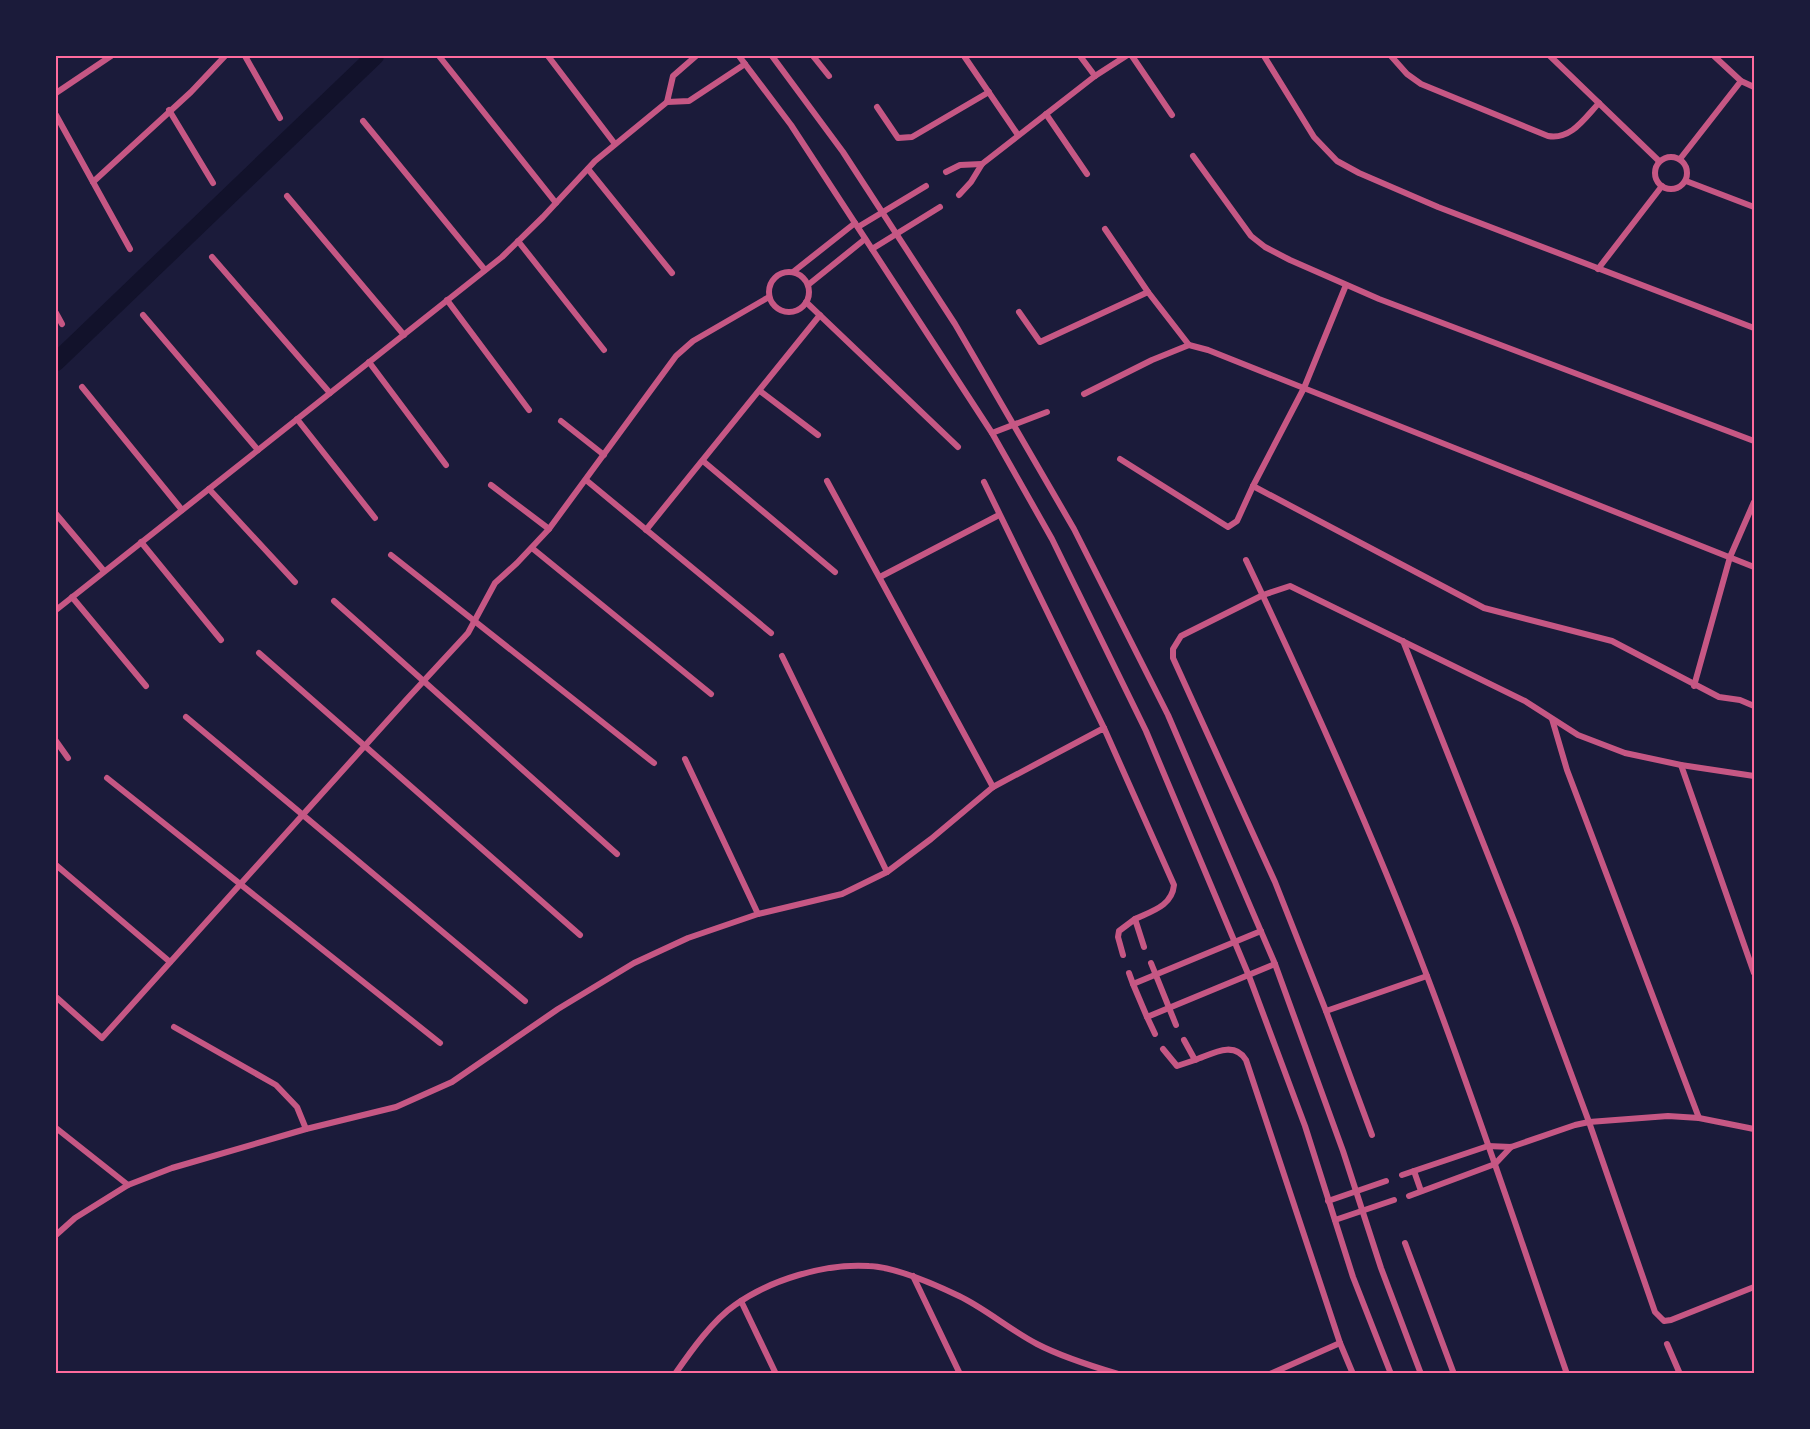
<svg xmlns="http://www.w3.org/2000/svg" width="1810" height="1429" viewBox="0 0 1810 1429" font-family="Figtree,sans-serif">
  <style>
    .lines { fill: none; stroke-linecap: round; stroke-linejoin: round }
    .canal { stroke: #12122b; stroke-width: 18 }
    .minor { stroke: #c65784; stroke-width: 6 }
    .neatline { fill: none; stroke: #ff6b9d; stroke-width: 2 }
  </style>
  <rect width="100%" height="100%" fill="#1b1b3a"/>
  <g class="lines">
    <!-- canal -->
    <path class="canal" d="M56,362L375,56"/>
    <!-- minor -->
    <g class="minor">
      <path d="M245,56L280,118"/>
      <path d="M439,56L556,203"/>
      <path d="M548,56L615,144"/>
      <path d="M696,56L673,76L667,102L689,101L745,64"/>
      <path d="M739,56L791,125L934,344L992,433L1052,539L1146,731L1249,976L1305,1126L1353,1277L1391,1374"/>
      <path d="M772,56L843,152L955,324L1074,529L1168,715L1275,964L1343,1151L1381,1268L1421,1374"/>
      <path d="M813,56L829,76"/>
      <path d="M964,56L1018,135"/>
      <path d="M1080,56L1095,76"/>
      <path d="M1132,56L1172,115"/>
      <path d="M1264,56L1314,137L1337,161L1359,173L1438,207L1754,328"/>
      <path d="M1391,56L1407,74L1421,84L1548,136C1571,140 1584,119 1599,103"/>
      <path d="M1550,56L1659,161"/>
      <path d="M1714,56L1741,81L1754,87"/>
      <path d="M56,93L111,56"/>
      <path d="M877,107L898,138L912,137L989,92"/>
      <path d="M169,110L213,183"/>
      <path d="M1046,114L1087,174"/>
      <path d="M56,115L130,249"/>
      <path d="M363,121L485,270"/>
      <path d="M1193,156L1251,236L1265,247L1290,260L1379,299L1754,441"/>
      <circle cx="1671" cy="173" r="16"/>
      <path d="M1680,159L1741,81"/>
      <path d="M588,169L672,273"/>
      <path d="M946,172L960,165L982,164"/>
      <path d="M1686,181L1754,207"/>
      <path d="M93,182L191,92L225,56"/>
      <path d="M959,195L971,182L982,164L1095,76L1126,56"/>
      <path d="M287,196L404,335"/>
      <path d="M858,227L926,186"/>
      <path d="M1105,229L1148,292L1189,345"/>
      <path d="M518,241L604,350"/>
      <path d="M872,249L940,207"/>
      <path d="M212,257L330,393"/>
      <path d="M1598,269L1662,186"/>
      <circle cx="789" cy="292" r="20"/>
      <path d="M793,272L855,223"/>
      <path d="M808,285L865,239"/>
      <path d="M447,300L529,410"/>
      <path d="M806,302L958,447"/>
      <path d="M1019,312L1040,342L1148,292"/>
      <path d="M56,313L62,324"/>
      <path d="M143,315L258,450"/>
      <path d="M369,362L446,465"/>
      <path d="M82,387L182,510"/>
      <path d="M760,391L818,435"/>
      <path d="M1084,394L1152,360L1189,345L1208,350L1754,567"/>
      <path d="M297,419L375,518"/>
      <path d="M561,421L604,455"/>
      <path d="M992,433L1047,412"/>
      <path d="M1120,459L1228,527L1237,521L1253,486L1304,388L1346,285"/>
      <path d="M703,461L835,572"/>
      <path d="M586,480L771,633"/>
      <path d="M827,481L993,787"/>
      <path d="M984,482L1104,728"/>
      <path d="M491,485L549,529"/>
      <path d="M1253,486L1484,608L1612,641L1719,697L1740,700L1754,706"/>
      <path d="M209,489L295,582"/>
      <path d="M56,514L104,571"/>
      <path d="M646,530L820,315"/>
      <path d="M141,542L221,640"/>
      <path d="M532,548L711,694"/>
      <path d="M391,555L654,763"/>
      <path d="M1246,560C1311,697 1373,834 1427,976C1477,1107 1521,1241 1567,1374"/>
      <path d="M880,577L999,515"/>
      <path d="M72,597L146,686"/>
      <path d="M334,601L617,854"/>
      <path d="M56,610L502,257L543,217L595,161L667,102"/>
      <path d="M1403,641L1517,928L1589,1122L1655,1312L1664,1321L1671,1320L1754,1287"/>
      <path d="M259,653L580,935"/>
      <path d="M782,656L887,872"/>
      <path d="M1694,686L1730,557L1754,502"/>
      <path d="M186,717L525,1001"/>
      <path d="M1552,719L1567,770L1699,1118"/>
      <path d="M56,741L68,758"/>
      <path d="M685,759L758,914"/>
      <path d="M1681,765L1754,973"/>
      <path d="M107,778L440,1043"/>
      <path d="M56,865L170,962"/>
      <path d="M1261,931L1133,984L1147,1017L1275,964"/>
      <path d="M1123,955L1118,937L1119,931L1135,919L1144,947"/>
      <path d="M1151,963L1176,1025"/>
      <path d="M1129,973L1133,984"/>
      <path d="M56,997L102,1038L407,699L468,633L495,583L517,563L549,529L676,356L693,341L769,297"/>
      <path d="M1326,1011L1427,976"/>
      <path d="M1147,1017L1155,1034"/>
      <path d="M174,1027L276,1085L297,1107L306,1129"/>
      <path d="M1163,1049L1177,1066L1195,1060L1184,1040"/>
      <path d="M1195,1060C1212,1054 1234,1040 1246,1060L1340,1343L1353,1374"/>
      <path d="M56,1128L128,1185"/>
      <path d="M1372,1135L1326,1011L1275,882L1173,658V649L1181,636L1263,595L1290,586L1525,701L1578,735L1625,753L1681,765L1754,776"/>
      <path d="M1414,1171L1421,1191"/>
      <path d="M1402,1175L1488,1146L1511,1147L1575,1125L1589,1122L1668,1116L1699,1118L1754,1129"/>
      <path d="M1409,1196L1495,1164L1511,1147"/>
      <path d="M1328,1201L1386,1181"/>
      <path d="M1335,1220L1394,1200"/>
      <path d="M56,1235L75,1218L128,1185L172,1168L306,1129L396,1107L452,1082L558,1009L634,963L688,938L758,914L842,894L887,872L931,839L993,787L1104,728L1174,885C1172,906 1152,911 1135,919"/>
      <path d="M1405,1243L1454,1374"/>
      <path d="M913,1276L960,1374"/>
      <path d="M741,1301L776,1374"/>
      <path d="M1667,1344L1680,1374"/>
      <path d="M675,1374C691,1351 713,1320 735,1305C770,1280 825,1263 869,1266C896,1267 934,1284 959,1296C986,1309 1010,1330 1037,1344C1062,1357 1091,1366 1118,1374"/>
      <path d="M1270,1374L1340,1343"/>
    </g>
  </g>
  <!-- border -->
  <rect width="1810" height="1429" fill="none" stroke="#1b1b3a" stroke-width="114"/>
  <rect x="57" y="57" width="1696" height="1315" class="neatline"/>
</svg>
